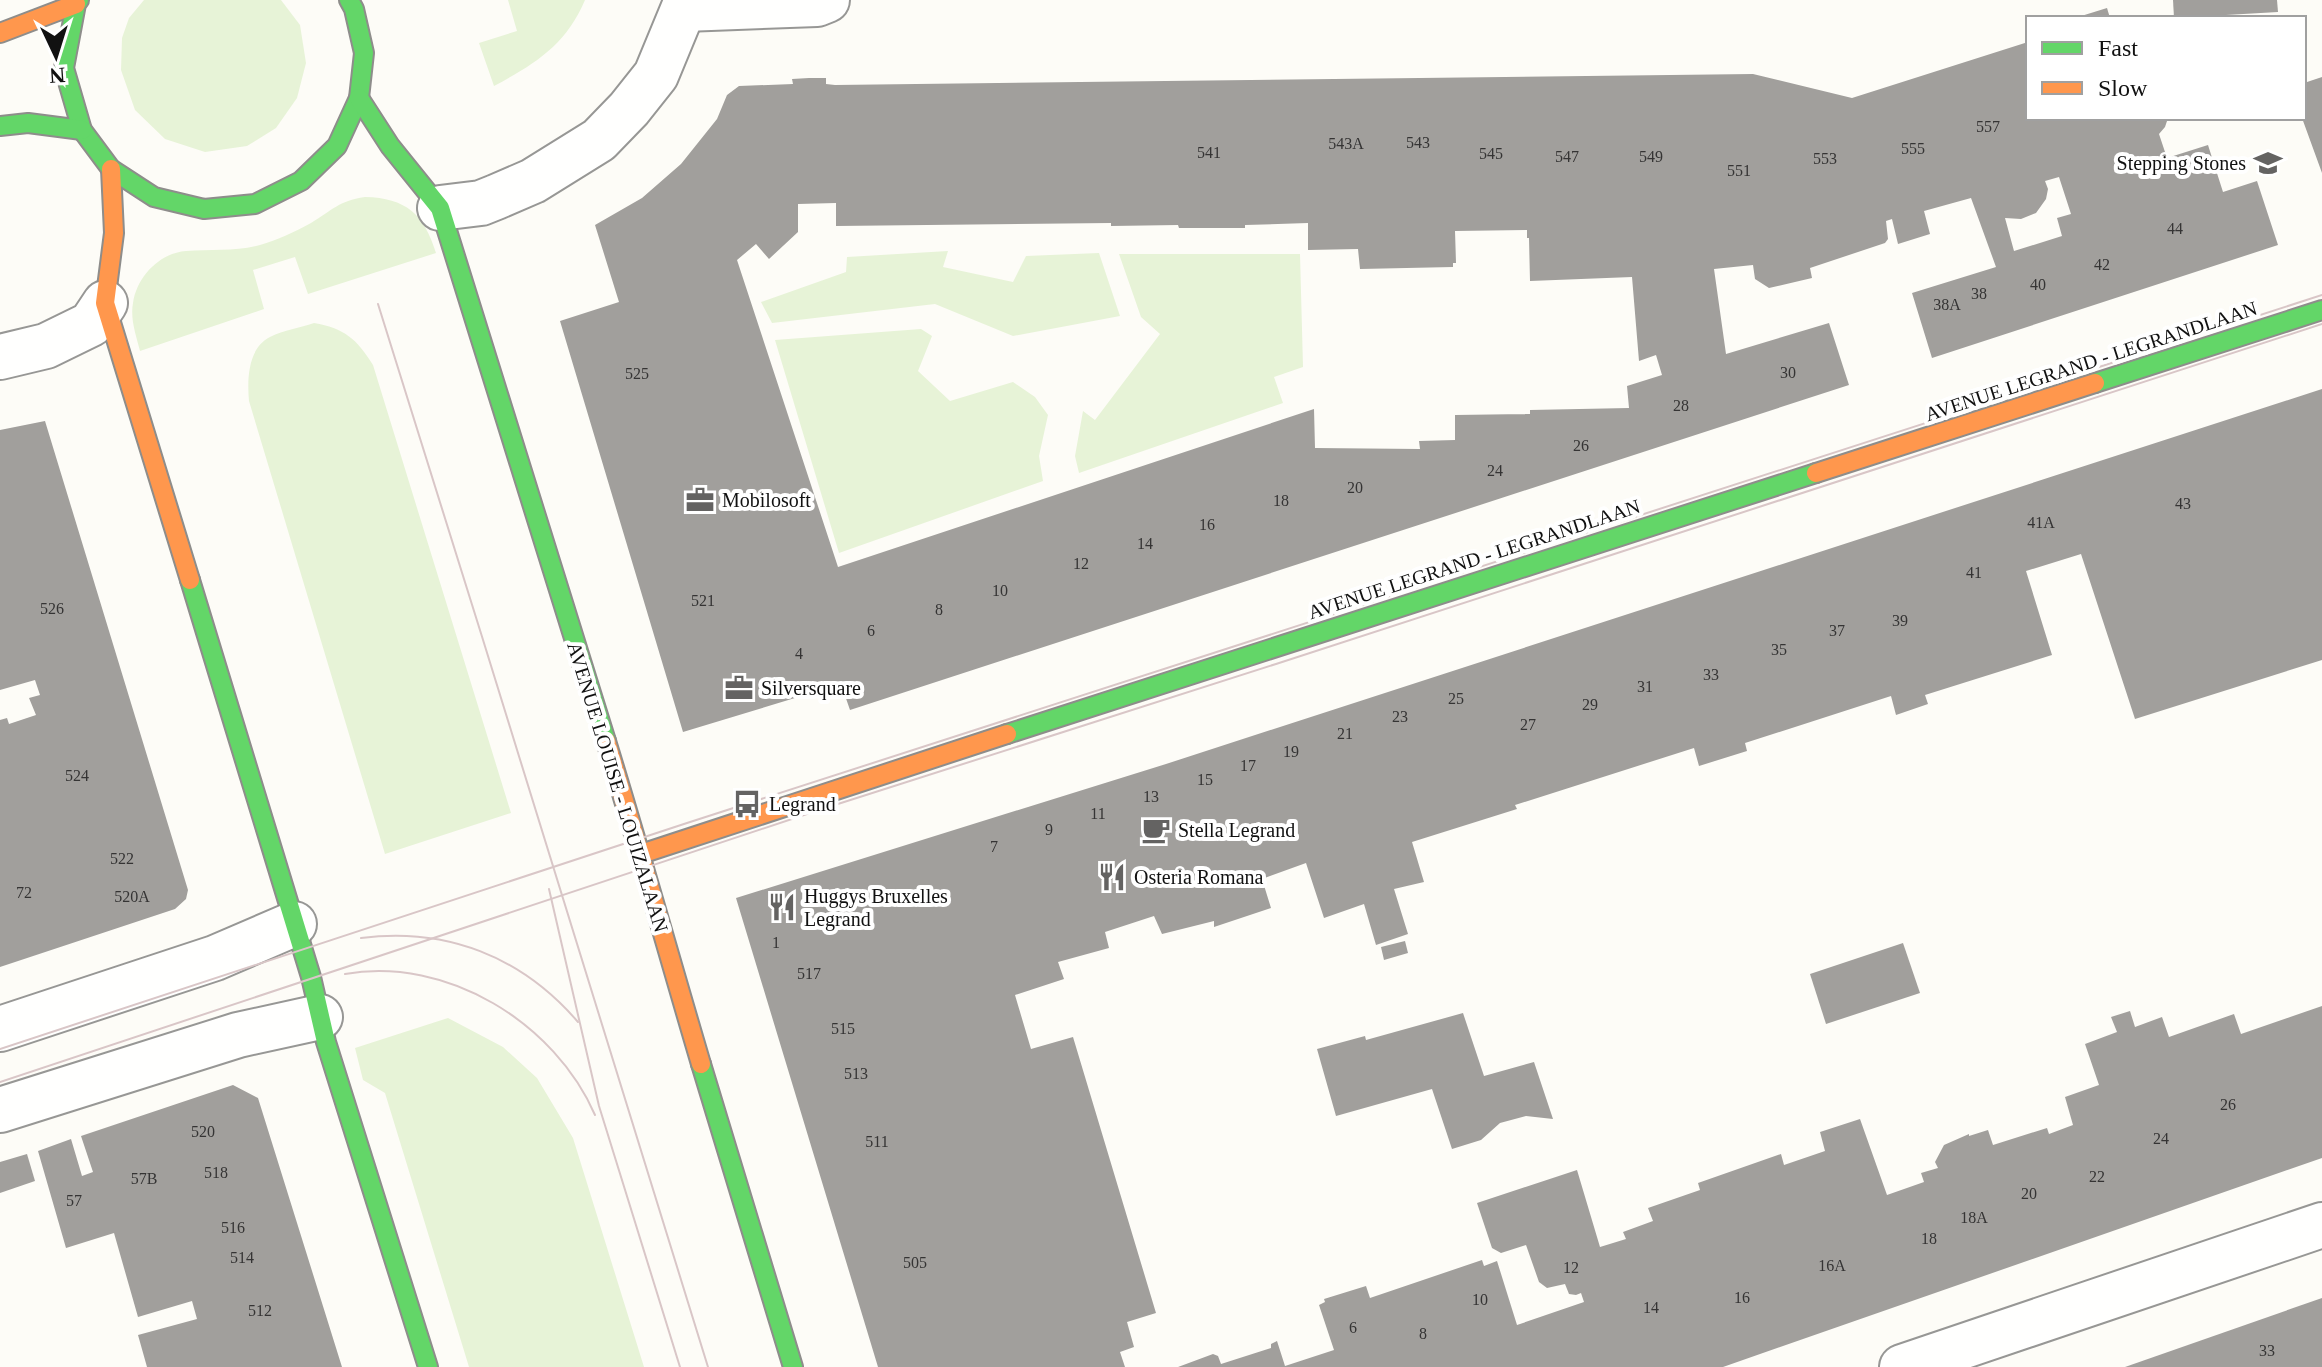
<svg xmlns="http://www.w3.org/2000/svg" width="2322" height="1367" viewBox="0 0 2322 1367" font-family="Georgia,serif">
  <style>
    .green { fill: #e7f3d7 }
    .building { fill: #a19f9c; fill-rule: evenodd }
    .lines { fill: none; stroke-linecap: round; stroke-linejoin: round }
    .street-casing { stroke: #979795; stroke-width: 48 }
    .fast-casing { stroke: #8e8d8b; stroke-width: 22 }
    .slow-casing { stroke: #8e8d8b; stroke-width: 22 }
    .street { stroke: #fffffe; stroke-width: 44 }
    .fast { stroke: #63d668; stroke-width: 18 }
    .slow { stroke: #ff974d; stroke-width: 18 }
    .tram { stroke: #d9c6c7; stroke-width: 2 }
    .labels { text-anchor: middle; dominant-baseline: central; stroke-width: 8; stroke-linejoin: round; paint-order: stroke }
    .number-label { font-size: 16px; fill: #353434 }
    .poi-label { font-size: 20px; fill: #111; stroke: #fff; text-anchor: start }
    .street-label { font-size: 20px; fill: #111; stroke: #fff }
  </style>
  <rect width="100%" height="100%" fill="#fdfcf7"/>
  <!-- green -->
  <g class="green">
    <path d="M144,0H281L300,25L306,63L297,98L276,128L247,146L205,152L165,139L135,110L121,70L122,38L129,18Z"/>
    <path d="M508,0H585C566,45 535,64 494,86L479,43L517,31Z"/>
    <path d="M365,197C406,198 424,214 436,253L308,294L295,257L253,270L264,309L140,351C136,335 130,319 133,303C137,276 160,253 186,251C211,249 236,252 260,245C277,240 295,232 311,223C333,210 338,201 365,197Z"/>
    <path d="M948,251L943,267L1013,282L1026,256L1099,253L1120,316L1013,336L935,304L772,323L761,302L846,272L847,257Z"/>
    <path d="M1119,254H1300L1303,367L1274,377L1283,403L1079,473L1075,456L1083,411L1095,420L1160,334L1141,317Z"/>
    <path d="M314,323C344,328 357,339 373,365L511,813L385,854L249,401C247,379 248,348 270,337C284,330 300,328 314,323Z"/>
    <path d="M921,329L932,336L918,371L950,401L1013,382L1035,397L1048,415L1039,456L1043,481L839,553L775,340Z"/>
    <path d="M448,1018L503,1047L537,1078L573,1138L644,1367H469L385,1093L363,1080L355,1048Z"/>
  </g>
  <!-- building -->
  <g class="building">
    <path d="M2173,0H2277L2278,12L2174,18Z"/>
    <path d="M2107,8L2110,18H2078V17Z"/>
    <path d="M2028,42V118H2168L2165,127L2159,134L2167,158L2208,145L2223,192L2257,181L2278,245L1932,358L1912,293L1996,267L1971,198L1924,211L1930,234L1898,244L1892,219L1886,221L1888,239L1885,243L1810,268L1812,278L1769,288L1755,279L1753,265L1714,269L1726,354L1829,323L1849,385L850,710L841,684L683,732L560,321L619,302L595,225L642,198L681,164L717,119L727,95L739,86L793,84L792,79L809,78H826V84L835,85L1753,74L1852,98ZM2059,177L2071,214L2057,218L2062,236L2014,251L2005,218L2021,219L2036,213L2046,199L2048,189L2045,181ZM836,203V226L1111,223V226L1178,225L1179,228H1245V225L1308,223V250L1358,249L1360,269L1453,267V263H1456L1455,231L1527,230V238H1529L1530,281L1632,277L1639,361L1656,355L1662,375L1627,386L1629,408L1530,410V414L1455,415V440L1419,441L1420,449L1315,448L1314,409L838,567L737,260L756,244L769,259L798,232V204Z"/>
    <path d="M2322,77V173L2302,118H2304V83Z"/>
    <path d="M2322,389V660L2135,719L2081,554L2026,571L2052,655L1925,695L1928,704L1896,715L1891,696L1745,743L1747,751L1699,766L1694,748L1515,805L1517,809L1412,842L1424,882L1394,889L1408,934L1376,945L1364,904L1324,918L1306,863L1262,879L1271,908L1214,927V921L1162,934L1154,916L1105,932L1109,948L1058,962L1064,979L1015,995L1031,1049L1073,1037L1156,1313L1127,1322L1134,1347L1120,1352L1125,1367H878L736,898L1166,764Z"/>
    <path d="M45,421L188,890L186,899L175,909L0,967V720L7,718L9,724L36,715L29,698L40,695L35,680L0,690V430Z"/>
    <path d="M1405,941L1408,953L1384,960L1381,947Z"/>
    <path d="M1903,943L1920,993L1826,1024L1810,974Z"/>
    <path d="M2322,1006V1158L1723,1367H1178L1213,1354L1218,1356L1221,1364L1271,1348V1344L1277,1341L1285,1366L1334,1350L1319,1305L1325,1302L1324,1299L1366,1286L1370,1298L1482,1260L1484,1266L1497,1261L1517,1325L1584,1302L1581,1293L1576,1295L1569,1294L1565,1284L1547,1288L1539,1282L1526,1245L1501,1253L1492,1248L1477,1203L1577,1170L1600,1247L1626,1239L1623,1232L1653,1221L1648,1208L1700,1190L1698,1183L1781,1154L1784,1165L1825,1151L1820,1132L1860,1119L1887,1195L1924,1182L1921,1173L1938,1168L1935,1162L1944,1145L1969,1134V1136L1988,1130L1993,1145L2047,1128L2049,1134L2073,1125L2065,1097L2099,1085L2085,1044L2117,1032L2111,1017L2130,1011L2135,1027L2162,1017L2169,1037L2234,1014L2241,1034Z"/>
    <path d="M1463,1013L1484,1076L1534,1062L1553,1119L1526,1116L1500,1123L1481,1140L1452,1149L1432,1089L1336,1116L1317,1049L1365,1036L1366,1040Z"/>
    <path d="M233,1085L258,1098L342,1367H147L138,1335L197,1319L192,1301L138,1317L114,1233L66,1248L38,1151L71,1139L82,1176L93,1172L81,1136Z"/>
    <path d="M27,1154L35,1181L0,1193V1162Z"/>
    <path d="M2322,1298V1367H2125Z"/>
  </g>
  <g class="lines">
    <defs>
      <g id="street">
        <path d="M684,9L817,4L827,0"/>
        <path d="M440,208L481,203L496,197L533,181L599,140L629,109L656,75L687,0"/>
        <path d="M0,357L46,346L91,324L105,303"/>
        <path d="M0,1029L215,958L294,924"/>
        <path d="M0,1110L238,1035L320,1017"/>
        <path d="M1902,1367L2322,1225"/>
      </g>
      <g id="fast">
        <path d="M79,0L76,4L64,68L82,130L111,169L154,197L204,209L255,204L301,181L337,146L359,98L364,53L354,9L349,0"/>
        <path d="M359,98L390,146L440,208L606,741"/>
        <path d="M0,126L28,123L82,130"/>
        <path d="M2095,383L2322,310"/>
        <path d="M190,580L311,977L326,1042L428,1367"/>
        <path d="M1007,734L1816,473"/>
        <path d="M701,1064L793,1367"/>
      </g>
      <g id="slow">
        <path d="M0,33L76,4"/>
        <path d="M111,169L114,233L105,303L190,580"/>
        <path d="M1816,473L2095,383"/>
        <path d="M606,741C639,848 669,956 701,1064"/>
        <path d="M641,854L1007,734"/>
      </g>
    </defs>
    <!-- street casing -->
    <use href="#street" class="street-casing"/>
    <!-- fast casing -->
    <use href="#fast" class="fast-casing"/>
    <!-- slow casing -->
    <use href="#slow" class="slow-casing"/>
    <!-- street -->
    <use href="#street" class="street"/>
    <!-- fast -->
    <use href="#fast" class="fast"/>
    <!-- slow -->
    <use href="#slow" class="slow"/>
    <!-- tram -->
    <g class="tram">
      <path d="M378,304C489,658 599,1012 708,1367"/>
      <path d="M549,889L599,1106L680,1367"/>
      <path d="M361,938C446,927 521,956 578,1022"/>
      <path d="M345,974C447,956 555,1023 595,1115"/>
      <path d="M0,1049L687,823L2322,295"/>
      <path d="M0,1082L816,811L1276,664L2322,324"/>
    </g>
  </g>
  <!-- icons -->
  <defs>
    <symbol id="school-bare" viewBox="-9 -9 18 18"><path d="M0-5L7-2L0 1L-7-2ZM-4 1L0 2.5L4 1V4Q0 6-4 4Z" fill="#646362" stroke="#fff" stroke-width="2.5" paint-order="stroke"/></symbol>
    <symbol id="office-bare" viewBox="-9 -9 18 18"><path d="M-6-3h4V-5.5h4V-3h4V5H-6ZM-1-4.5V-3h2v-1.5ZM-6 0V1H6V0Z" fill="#646362" stroke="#fff" stroke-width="2.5" paint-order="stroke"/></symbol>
    <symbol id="bus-bare" viewBox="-9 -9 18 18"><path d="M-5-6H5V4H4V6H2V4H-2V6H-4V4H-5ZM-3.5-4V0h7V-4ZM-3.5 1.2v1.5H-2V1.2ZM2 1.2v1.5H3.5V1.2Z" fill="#646362" stroke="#fff" stroke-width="2.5" paint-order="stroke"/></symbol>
    <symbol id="cafe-bare" viewBox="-9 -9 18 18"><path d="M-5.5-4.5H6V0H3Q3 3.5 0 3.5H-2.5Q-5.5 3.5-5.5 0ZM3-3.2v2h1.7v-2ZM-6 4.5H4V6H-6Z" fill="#646362" stroke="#fff" stroke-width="2.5" paint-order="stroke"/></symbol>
    <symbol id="restaurant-bare" viewBox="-9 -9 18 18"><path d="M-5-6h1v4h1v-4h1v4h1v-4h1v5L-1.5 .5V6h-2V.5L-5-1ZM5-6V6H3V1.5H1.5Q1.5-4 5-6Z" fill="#646362" stroke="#fff" stroke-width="2.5" paint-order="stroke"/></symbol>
  </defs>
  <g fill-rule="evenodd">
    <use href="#school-bare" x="2248" y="143" width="40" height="40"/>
    <use href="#office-bare" x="680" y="480" width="40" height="40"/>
    <use href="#office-bare" x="719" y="668" width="40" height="40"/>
    <use href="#bus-bare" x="727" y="784" width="40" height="40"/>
    <use href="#cafe-bare" x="1136" y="810" width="40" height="40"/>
    <use href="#restaurant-bare" x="1092" y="857" width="40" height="40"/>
    <use href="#restaurant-bare" x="762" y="887" width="40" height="40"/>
  </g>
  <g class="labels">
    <!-- number labels -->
    <g class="number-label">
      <text x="1988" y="126">557</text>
      <text x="1418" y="142">543</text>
      <text x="1346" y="143">543A</text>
      <text x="1913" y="148">555</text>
      <text x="1209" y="152">541</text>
      <text x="1491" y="153">545</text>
      <text x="1567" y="156">547</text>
      <text x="1651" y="156">549</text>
      <text x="1825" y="158">553</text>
      <text x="1739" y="170">551</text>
      <text x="2175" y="228">44</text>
      <text x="2102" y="264">42</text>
      <text x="2038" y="284">40</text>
      <text x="1979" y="293">38</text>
      <text x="1947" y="304">38A</text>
      <text x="1788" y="372">30</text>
      <text x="637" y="373">525</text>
      <text x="1681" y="405">28</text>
      <text x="1581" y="445">26</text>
      <text x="1495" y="470">24</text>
      <text x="1355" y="487">20</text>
      <text x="1281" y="500">18</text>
      <text x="2183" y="503">43</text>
      <text x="2041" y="522">41A</text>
      <text x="1207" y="524">16</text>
      <text x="1145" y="543">14</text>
      <text x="1081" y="563">12</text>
      <text x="1974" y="572">41</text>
      <text x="1000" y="590">10</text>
      <text x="703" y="600">521</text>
      <text x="52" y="608">526</text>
      <text x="939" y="609">8</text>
      <text x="1900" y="620">39</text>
      <text x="871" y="630">6</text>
      <text x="1837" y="630">37</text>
      <text x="1779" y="649">35</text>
      <text x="799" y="653">4</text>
      <text x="1711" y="674">33</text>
      <text x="1645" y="686">31</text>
      <text x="1456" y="698">25</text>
      <text x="1590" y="704">29</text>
      <text x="1400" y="716">23</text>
      <text x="1528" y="724">27</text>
      <text x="1345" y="733">21</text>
      <text x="1291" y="751">19</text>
      <text x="1248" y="765">17</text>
      <text x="77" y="775">524</text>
      <text x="1205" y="779">15</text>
      <text x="1151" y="796">13</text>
      <text x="1098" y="813">11</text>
      <text x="1049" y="829">9</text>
      <text x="994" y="846">7</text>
      <text x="122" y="858">522</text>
      <text x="24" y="892">72</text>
      <text x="132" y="896">520A</text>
      <text x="776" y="942">1</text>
      <text x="809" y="973">517</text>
      <text x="843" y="1028">515</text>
      <text x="856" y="1073">513</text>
      <text x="2228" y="1104">26</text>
      <text x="203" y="1131">520</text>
      <text x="2161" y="1138">24</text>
      <text x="877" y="1141">511</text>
      <text x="216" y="1172">518</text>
      <text x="2097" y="1176">22</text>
      <text x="144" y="1178">57B</text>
      <text x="2029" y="1193">20</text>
      <text x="74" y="1200">57</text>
      <text x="1974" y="1217">18A</text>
      <text x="233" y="1227">516</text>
      <text x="1929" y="1238">18</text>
      <text x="242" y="1257">514</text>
      <text x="915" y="1262">505</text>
      <text x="1832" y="1265">16A</text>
      <text x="1571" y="1267">12</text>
      <text x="1742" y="1297">16</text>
      <text x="1480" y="1299">10</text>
      <text x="1651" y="1307">14</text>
      <text x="260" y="1310">512</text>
      <text x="1353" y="1327">6</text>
      <text x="1423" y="1333">8</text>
      <text x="2267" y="1350">33</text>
    </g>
    <!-- poi labels -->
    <g class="poi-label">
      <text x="2246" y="163" text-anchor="end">Stepping Stones</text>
      <text x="722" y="500">Mobilosoft</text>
      <text x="761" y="688">Silversquare</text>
      <text x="769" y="804">Legrand</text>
      <text x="1178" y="830">Stella Legrand</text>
      <text x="1134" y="877">Osteria Romana</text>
      <text x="804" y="896">Huggys Bruxelles<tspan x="804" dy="23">Legrand</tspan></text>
    </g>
    <!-- street labels -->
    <g class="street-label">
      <text transform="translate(2091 361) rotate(-18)">AVENUE LEGRAND - LEGRANDLAAN</text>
      <text transform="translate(1474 559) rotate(-18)">AVENUE LEGRAND - LEGRANDLAAN</text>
      <text transform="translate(618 787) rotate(73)">AVENUE LOUISE - LOUIZALAAN</text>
    </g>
  </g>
  <!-- legend -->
  <rect x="2026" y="16" width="280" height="104" fill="#ffffff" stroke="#a0a0a0" stroke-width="2"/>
  <rect x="2042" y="42" width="40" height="12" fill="#63d668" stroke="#a0a0a0" stroke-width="2"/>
  <text x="2098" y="56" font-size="24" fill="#111111">Fast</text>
  <rect x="2042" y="82" width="40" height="12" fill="#ff974d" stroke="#a0a0a0" stroke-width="2"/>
  <text x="2098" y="96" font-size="24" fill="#111111">Slow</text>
  <!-- north arrow -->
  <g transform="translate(56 56) rotate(176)" stroke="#ffffff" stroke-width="6" paint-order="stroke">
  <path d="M0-6L14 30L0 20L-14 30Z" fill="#111111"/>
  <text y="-12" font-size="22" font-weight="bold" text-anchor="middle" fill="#111111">N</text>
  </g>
</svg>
